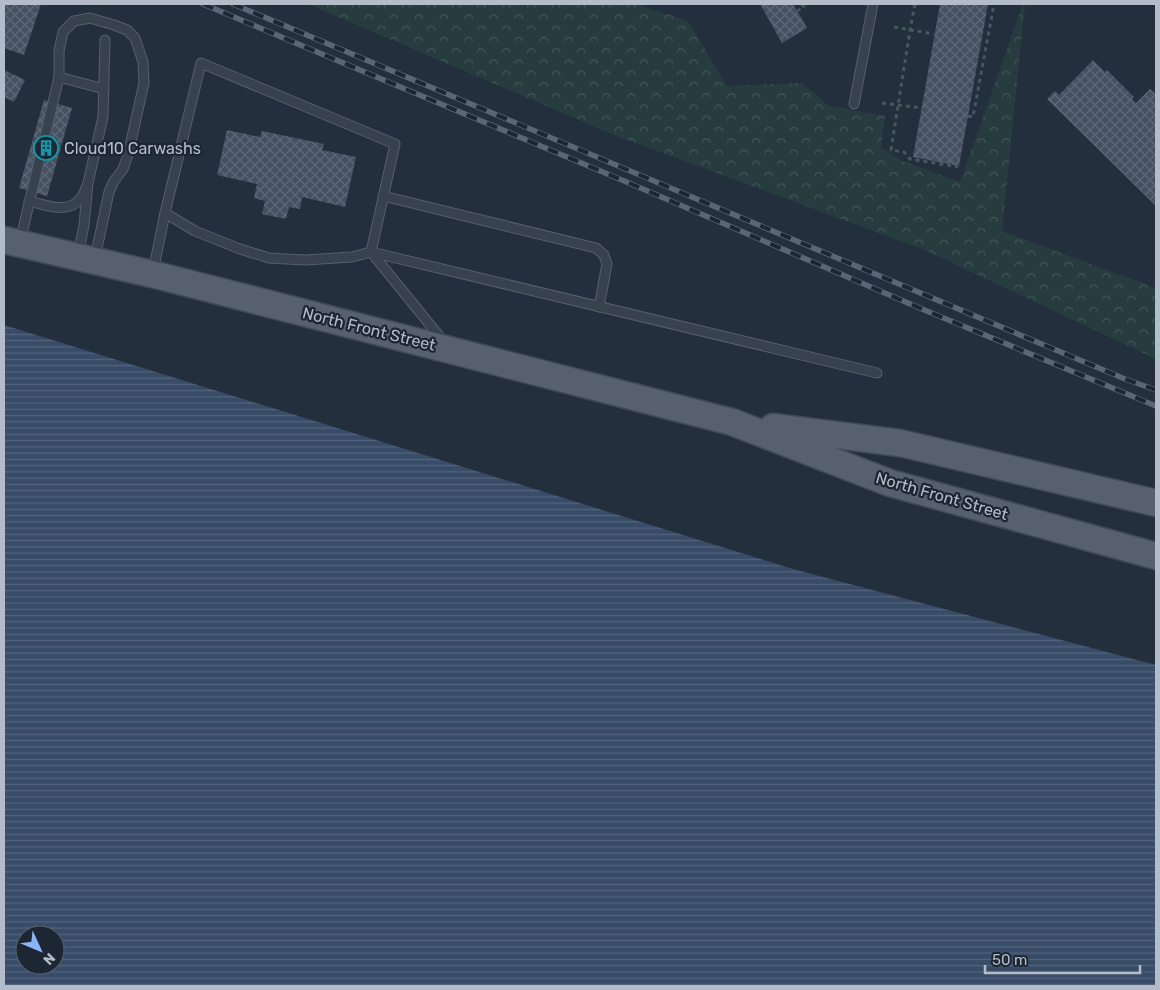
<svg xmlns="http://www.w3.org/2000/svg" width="1160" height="990" viewBox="0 0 1160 990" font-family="Rubik,sans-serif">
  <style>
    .forest { fill: url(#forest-crowns) }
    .water { fill: url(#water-rules); fill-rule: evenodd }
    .building { fill: url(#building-cross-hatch) }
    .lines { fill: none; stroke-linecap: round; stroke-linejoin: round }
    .lane-casing { stroke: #565f6c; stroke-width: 11 }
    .primary-casing { stroke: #414a57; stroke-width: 29 }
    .path { stroke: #44595c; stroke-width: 3; stroke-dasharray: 4 4; stroke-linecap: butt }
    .lane { stroke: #38414e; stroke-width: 9 }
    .primary { stroke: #56606e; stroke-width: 26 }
    .rail-casing { stroke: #5a6575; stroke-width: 5.5 }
    .rail { stroke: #1d2633; stroke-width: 4; stroke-dasharray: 11; stroke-linecap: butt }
    .labels { text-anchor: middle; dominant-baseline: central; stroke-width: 4.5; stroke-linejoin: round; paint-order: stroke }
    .poi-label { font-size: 16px; fill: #b4bcc9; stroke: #1d2633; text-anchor: start }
    .street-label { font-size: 16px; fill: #b4bcc9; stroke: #1d2633 }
  </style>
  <defs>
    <pattern id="forest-crowns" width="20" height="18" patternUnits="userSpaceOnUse" patternTransform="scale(1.25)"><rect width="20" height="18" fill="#263c3f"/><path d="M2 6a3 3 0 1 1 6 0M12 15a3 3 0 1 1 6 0" fill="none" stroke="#435659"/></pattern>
    <pattern id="water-rules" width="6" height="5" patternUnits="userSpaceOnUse" patternTransform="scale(1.25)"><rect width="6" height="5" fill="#394c67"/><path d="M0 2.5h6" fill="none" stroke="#53647b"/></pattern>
    <pattern id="building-cross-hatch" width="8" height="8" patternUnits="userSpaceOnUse" patternTransform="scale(1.25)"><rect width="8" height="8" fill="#455162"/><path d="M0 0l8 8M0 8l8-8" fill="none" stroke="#5d6877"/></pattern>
  </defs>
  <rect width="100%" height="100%" fill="#242f3e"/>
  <!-- forest -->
  <path class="forest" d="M308,4H636L688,21L727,86L802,83L829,106L885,116L881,148L900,160L960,182L1023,4H1025L1002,231L1156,288V359L927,251L614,135Z"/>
  <!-- water -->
  <path class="water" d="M4,325L793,569L1156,665V986H4ZM25,935H55V965H25Z"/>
  <!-- building -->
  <g class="building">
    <path d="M4,4H41L24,55L4,48Z"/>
    <path d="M760,4H793L807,28L782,43Z"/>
    <path d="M940,4H988L959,166L913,157Z"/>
    <path d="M1093,60L1105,72L1107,70L1134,97L1132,99L1136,103L1150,89L1156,94V206L1047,99L1055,91L1059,95Z"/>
    <path d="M4,70L25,80L14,102L4,97Z"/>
    <path d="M44,100L72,108L47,196L19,188Z"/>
    <path d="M227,130L260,137L262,131L324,144L322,150L356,157L345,207L302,197L300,209L289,207L286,219L262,214L265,201L254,198L257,184L217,175Z"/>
  </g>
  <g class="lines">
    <defs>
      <g id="lane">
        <path d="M59,77L104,89"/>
        <path d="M854,104L873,4"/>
        <path d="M88,183L103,117L105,40"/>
        <path d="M383,196L596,248L604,255L607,264L599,307"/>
        <path d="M29,201C46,205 68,215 81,198C84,194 86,188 88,183L84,225L78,255"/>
        <path d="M165,213L195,231L240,249L269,258L305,260L352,257L371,252L877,373"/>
        <path d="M20,242L59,77V51L63,32L74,21L90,18L114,25L127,30L135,38L143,62L144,83L128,155L123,169L114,181L109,192L95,258"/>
        <path d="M153,272L165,213L201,63L395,144L371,252L444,342"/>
      </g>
      <g id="primary">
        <path d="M4,240L152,274L732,422L890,483L1156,556"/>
        <path d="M773,427L900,443L1156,503"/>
      </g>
    </defs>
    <!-- lane casing -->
    <use href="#lane" class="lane-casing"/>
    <!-- primary casing -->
    <use href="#primary" class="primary-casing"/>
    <!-- path -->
    <g class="path">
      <path d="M915,4L910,30L891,150L904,152L910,159L958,167"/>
      <path d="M797,11L804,7L802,4"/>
      <path d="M894,27L934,34"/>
      <path d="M882,103L921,108"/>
      <path d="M968,116L973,117L994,4"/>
    </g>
    <!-- lane -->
    <use href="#lane" class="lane"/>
    <!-- primary -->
    <use href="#primary" class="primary"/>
    <defs>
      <g id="rail">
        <path d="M203,4L629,183L922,309L1156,406"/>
        <path d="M233,4L1125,379L1156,390"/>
      </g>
    </defs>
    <!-- rail casing -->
    <use href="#rail" class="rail-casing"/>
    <!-- rail -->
    <use href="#rail" class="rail"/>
  </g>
  <!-- icons -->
  <defs>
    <symbol id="building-ring" viewBox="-11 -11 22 22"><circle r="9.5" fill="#1d2633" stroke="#0f9aa8" stroke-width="1.5"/><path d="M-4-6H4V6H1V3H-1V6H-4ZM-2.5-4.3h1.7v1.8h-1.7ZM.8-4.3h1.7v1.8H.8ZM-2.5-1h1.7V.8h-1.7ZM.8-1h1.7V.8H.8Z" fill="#0f9aa8"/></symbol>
  </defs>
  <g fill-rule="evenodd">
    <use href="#building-ring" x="32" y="134" width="28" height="28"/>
  </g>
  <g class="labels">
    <!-- poi labels -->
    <g class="poi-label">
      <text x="64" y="148">Cloud10 Carwashs</text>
    </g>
    <!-- street labels -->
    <g class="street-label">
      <text transform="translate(369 329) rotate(14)">North Front Street</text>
      <text transform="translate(942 496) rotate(16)">North Front Street</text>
    </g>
  </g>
  <!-- border -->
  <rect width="1160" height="990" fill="none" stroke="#b4bcc9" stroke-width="10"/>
  <!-- north arrow -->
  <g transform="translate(40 950) rotate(134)"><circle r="24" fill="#1d2633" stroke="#59626f"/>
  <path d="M0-4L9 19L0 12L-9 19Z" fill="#8ab4f8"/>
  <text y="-8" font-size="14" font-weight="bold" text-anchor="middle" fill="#b4bcc9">N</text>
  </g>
  <!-- scale -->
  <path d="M985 965v8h155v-8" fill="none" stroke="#b4bcc9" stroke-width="2.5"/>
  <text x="992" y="965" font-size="15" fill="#b4bcc9" stroke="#1d2633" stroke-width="4" paint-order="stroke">50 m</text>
</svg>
